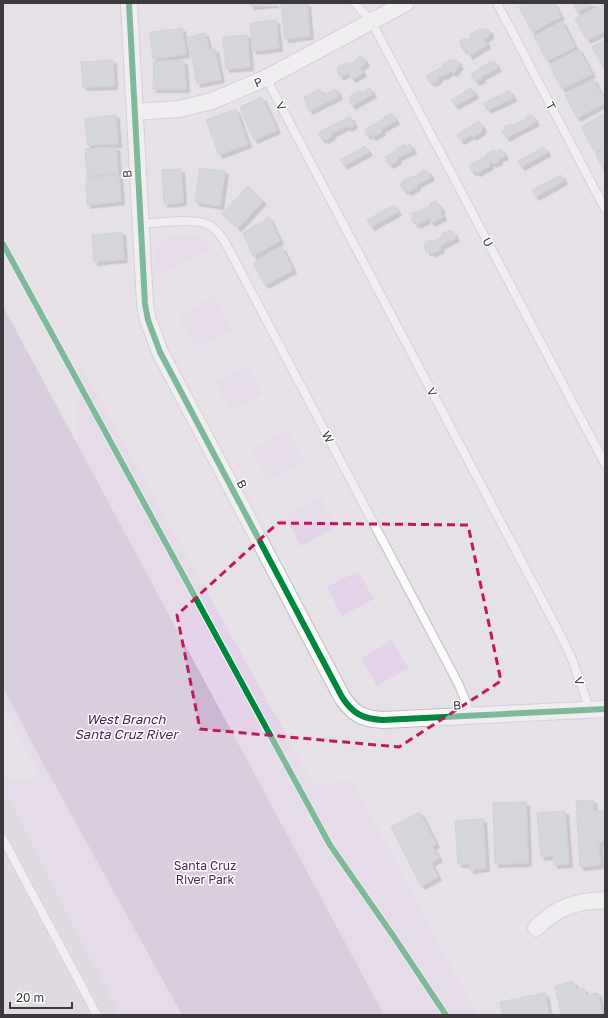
<svg xmlns="http://www.w3.org/2000/svg" width="608" height="1018" viewBox="0 0 608 1018" font-family="'Golos Text',sans-serif">
  <style>
    .built { fill: #dad3dd }
    .green { fill: #e4d3ea }
    .water { fill: #cbb6d3 }
    .building { fill: #c0c9c9; stroke: #bdbec0; filter: url(#shadow) }
    .lines { fill: none; stroke-linecap: round; stroke-linejoin: round }
    .lane-casing { stroke: #c0bdc1; stroke-width: 10 }
    .street-casing { stroke: #c0bdc1; stroke-width: 18 }
    .lane { stroke: #fbfafb; stroke-width: 8 }
    .street { stroke: #fbfafb; stroke-width: 16 }
    .cycleway-casing { stroke: #fff; stroke-width: 8 }
    .cycleway { stroke: #00873e; stroke-width: 6 }
    .marked { fill: none; stroke: #c2185b; stroke-width: 3; stroke-dasharray: 8 5; stroke-linejoin: round }
    .labels { text-anchor: middle; dominant-baseline: central; stroke-width: 3; stroke-linejoin: round; paint-order: stroke }
    .street-label { font-size: 12px; fill: #3c3a3d; stroke: #fff }
    .park-label { font-size: 12px; fill: #4c2658; stroke: #fff }
    .water-label { font-size: 13px; font-style: italic; fill: #492355; stroke: #fff }
  </style>
  <defs>
    <filter id="shadow"><feDropShadow dx="3.5" dy="3.5" stdDeviation="0" flood-color="#0004"/></filter>
  </defs>
  <rect width="100%" height="100%" fill="#e5e1e7"/>
  <!-- built -->
  <path class="built" d="M3,799H10L120,1015H3Z"/>
  <!-- green -->
  <g class="green">
    <path d="M198,235L213,250L165,272L153,276L156,247L168,236Z"/>
    <path d="M213,296L232,331L197,348L178,317Z"/>
    <path d="M3,308L78,446L79,361L314,785L353,781L470,1002L479,1015H120L10,799H3V780L41,777L3,706Z"/>
    <path d="M248,366L262,395L230,411L215,382Z"/>
    <path d="M288,430L304,462L268,480L252,449Z"/>
    <path d="M320,497L336,527L301,546L285,516Z"/>
    <path d="M358,571L374,599L342,616L327,587Z"/>
    <path d="M392,640L408,668L377,686L361,658Z"/>
  </g>
  <!-- water -->
  <path class="water" d="M3,306L384,1015H182L45,767L3,687Z"/>
  <!-- building -->
  <g class="building">
    <path d="M250,3H275V4L250,6Z"/>
    <path d="M281,3H307L310,36L285,39Z"/>
    <path d="M526,3H554L561,17L532,32L519,7Z"/>
    <path d="M573,3H593L577,12Z"/>
    <path d="M605,4V31L587,40L575,19Z"/>
    <path d="M276,20L279,48L253,51L250,23Z"/>
    <path d="M562,21L575,47L547,61L534,36Z"/>
    <path d="M182,28L186,54L153,59L150,32Z"/>
    <path d="M481,28L482,31L485,29L489,30L490,32L489,36L484,39L487,45L469,56L466,49L463,50L460,43H461L460,41L464,38L466,40L472,37L470,34Z"/>
    <path d="M205,33L209,50L215,49L221,79L197,84L188,37Z"/>
    <path d="M247,35L250,67L226,69L223,37Z"/>
    <path d="M605,40V70L592,47Z"/>
    <path d="M579,49L592,74L562,89L549,65Z"/>
    <path d="M361,56L362,58L363,57L366,63L360,67L363,73L352,79L348,73L340,77L337,71L338,69L337,67L348,62L349,64L357,60V58Z"/>
    <path d="M452,59L453,61L456,59L460,66L456,68L457,70L453,73L451,71L444,76L443,75L438,78V80L432,83L431,81L429,82L426,76L444,66L442,64Z"/>
    <path d="M113,60L114,86L83,87L81,62Z"/>
    <path d="M154,61H184L186,89H153Z"/>
    <path d="M491,61L492,63L494,61L498,68L481,77L482,79L476,82L471,74Z"/>
    <path d="M593,79L605,101V103L577,118L565,95Z"/>
    <path d="M370,88L373,94L352,106L349,100L351,98L350,96L360,90L362,93Z"/>
    <path d="M471,88L475,95L455,106L451,100Z"/>
    <path d="M320,89L323,95L336,89L339,96L309,111L304,97Z"/>
    <path d="M509,90L513,98L487,110L484,103Z"/>
    <path d="M262,97L277,130L254,140L240,107Z"/>
    <path d="M236,109L248,144L219,155L206,120Z"/>
    <path d="M605,113V146L595,152L581,127Z"/>
    <path d="M389,114L390,115L392,114L396,121L381,129L382,132L372,137L370,134L367,136L364,130L385,118L384,117Z"/>
    <path d="M530,114L531,116L532,115L536,122L506,138L502,131L506,129L504,127L510,124L511,126L526,119L525,117Z"/>
    <path d="M116,115L118,144L87,145L85,119Z"/>
    <path d="M350,116L354,125L348,128L347,126L331,134L332,136L325,140L324,138L322,140L318,133Z"/>
    <path d="M479,121L483,128L481,129L482,131L473,137L471,135L461,141L457,135Z"/>
    <path d="M405,144L406,146L410,144L413,150L397,158L398,160L390,165L388,163L385,157L397,151L396,149Z"/>
    <path d="M365,146L369,152L344,166L340,160Z"/>
    <path d="M116,147L118,173L87,176L85,149Z"/>
    <path d="M544,147L547,153L521,167L518,161Z"/>
    <path d="M605,148V173L596,154Z"/>
    <path d="M501,149L505,156L498,159L499,161L493,164L492,162L489,163L490,166L477,173L475,171L472,172L469,165L488,155L487,153L494,150L495,152Z"/>
    <path d="M200,168L225,171L220,206L195,202Z"/>
    <path d="M181,169L183,202L164,204L162,170Z"/>
    <path d="M424,170L426,171L427,170L431,177L416,185L417,187L408,192L407,189L404,191L400,184L403,183L402,181L413,176L414,177L420,174L419,173Z"/>
    <path d="M119,175L121,201L87,205L86,178Z"/>
    <path d="M561,175L564,181L535,197L532,190Z"/>
    <path d="M248,186L263,201L238,228L222,214Z"/>
    <path d="M436,201L437,203H438L442,210L440,211L443,217L431,223L428,217H426L427,220L417,225L416,222L414,224L411,218L413,216L411,214L417,211L418,213L420,212V210L431,206L430,204Z"/>
    <path d="M394,205L398,212L371,227L367,220Z"/>
    <path d="M269,217L280,241L253,256L243,233Z"/>
    <path d="M450,230L451,232L453,231L456,238L440,246L441,249L431,254L430,251L427,253L424,246L426,245L425,243L431,240L432,242L436,240L442,236L441,234Z"/>
    <path d="M122,232L124,259L94,262L92,235Z"/>
    <path d="M282,247L293,270L265,285L253,263Z"/>
    <path d="M593,800L594,811L605,810V841L599,842L600,865L580,867L576,801Z"/>
    <path d="M526,802L528,863L495,864L493,803Z"/>
    <path d="M565,811L569,864L554,865L553,856L541,857L537,813Z"/>
    <path d="M420,812L436,844L432,846L439,858L431,863L438,877L421,886L391,827Z"/>
    <path d="M483,819L486,868L470,870V864H458L455,821Z"/>
    <path d="M573,981L577,990L584,988L586,995L598,993L602,1015H561L555,986Z"/>
    <path d="M545,993L549,1015H502L500,1002Z"/>
  </g>
  <g class="lines">
    <defs>
      <g id="lane">
        <path d="M355,3L371,21L605,464"/>
        <path d="M497,3L605,209"/>
        <path d="M266,78L560,634L572,659L590,710"/>
        <path d="M140,224C158,223 197,217 211,226C217,231 221,236 225,242L459,685L467,705L468,716"/>
        <path d="M3,839L97,1015"/>
      </g>
      <g id="street">
        <path d="M129,3L145,304L148,320L160,352L342,697C353,714 363,719 383,720L605,709"/>
        <path d="M135,112L179,109L212,101L266,78L406,3"/>
        <path d="M536,928C557,907 576,901 605,900"/>
      </g>
    </defs>
    <!-- lane casing -->
    <use href="#lane" class="lane-casing"/>
    <!-- street casing -->
    <use href="#street" class="street-casing"/>
    <!-- lane -->
    <use href="#lane" class="lane"/>
    <!-- street -->
    <use href="#street" class="street"/>
    <defs>
      <g id="cycleway">
        <path d="M129,3L145,304L148,320L160,352L342,697C353,714 363,719 383,720L605,709"/>
        <path d="M3,244L330,845L394,937L446,1015"/>
      </g>
    </defs>
    <!-- cycleway casing -->
    <use href="#cycleway" class="cycleway-casing"/>
    <!-- cycleway -->
    <use href="#cycleway" class="cycleway"/>
  </g>
  <!-- marked area -->
  <path d="M0 0H608V1018H0ZM278,523L468,525L501,681L399,747L200,729L177,615Z" fill="#e5e1e7" fill-opacity=".55" fill-rule="evenodd"/>
  <path class="marked" d="M278,523L468,525L501,681L399,747L200,729L177,615Z"/>
  <g class="labels">
    <!-- street labels -->
    <g class="street-label">
      <text transform="translate(258 82) rotate(-23)">P</text>
      <text transform="translate(281 106) rotate(62)">V</text>
      <text transform="translate(551 106) rotate(62)">T</text>
      <text transform="translate(127 174) rotate(-93)">B</text>
      <text transform="translate(488 242) rotate(62)">U</text>
      <text transform="translate(432 392) rotate(62)">V</text>
      <text transform="translate(328 437) rotate(62)">W</text>
      <text transform="translate(242 484) rotate(62)">B</text>
      <text transform="translate(579 681) rotate(70)">V</text>
      <text transform="translate(457 705) rotate(-3)">B</text>
    </g>
    <!-- park labels -->
    <g class="park-label">
      <text x="205" y="865">Santa Cruz<tspan x="205" dy="14">River Park</tspan></text>
    </g>
    <!-- water labels -->
    <g class="water-label">
      <text x="126" y="719">West Branch<tspan x="126" dy="15">Santa Cruz River</tspan></text>
    </g>
  </g>
  <!-- border -->
  <rect width="608" height="1018" fill="none" stroke="#3c3a3d" stroke-width="8"/>
  <!-- scale -->
  <path d="M10 1002v6h62v-6" fill="none" stroke="#3c3a3d" stroke-width="2"/>
  <text x="16" y="1002" font-size="12" fill="#3c3a3d" stroke="#ffffff" stroke-width="3" paint-order="stroke">20 m</text>
</svg>
